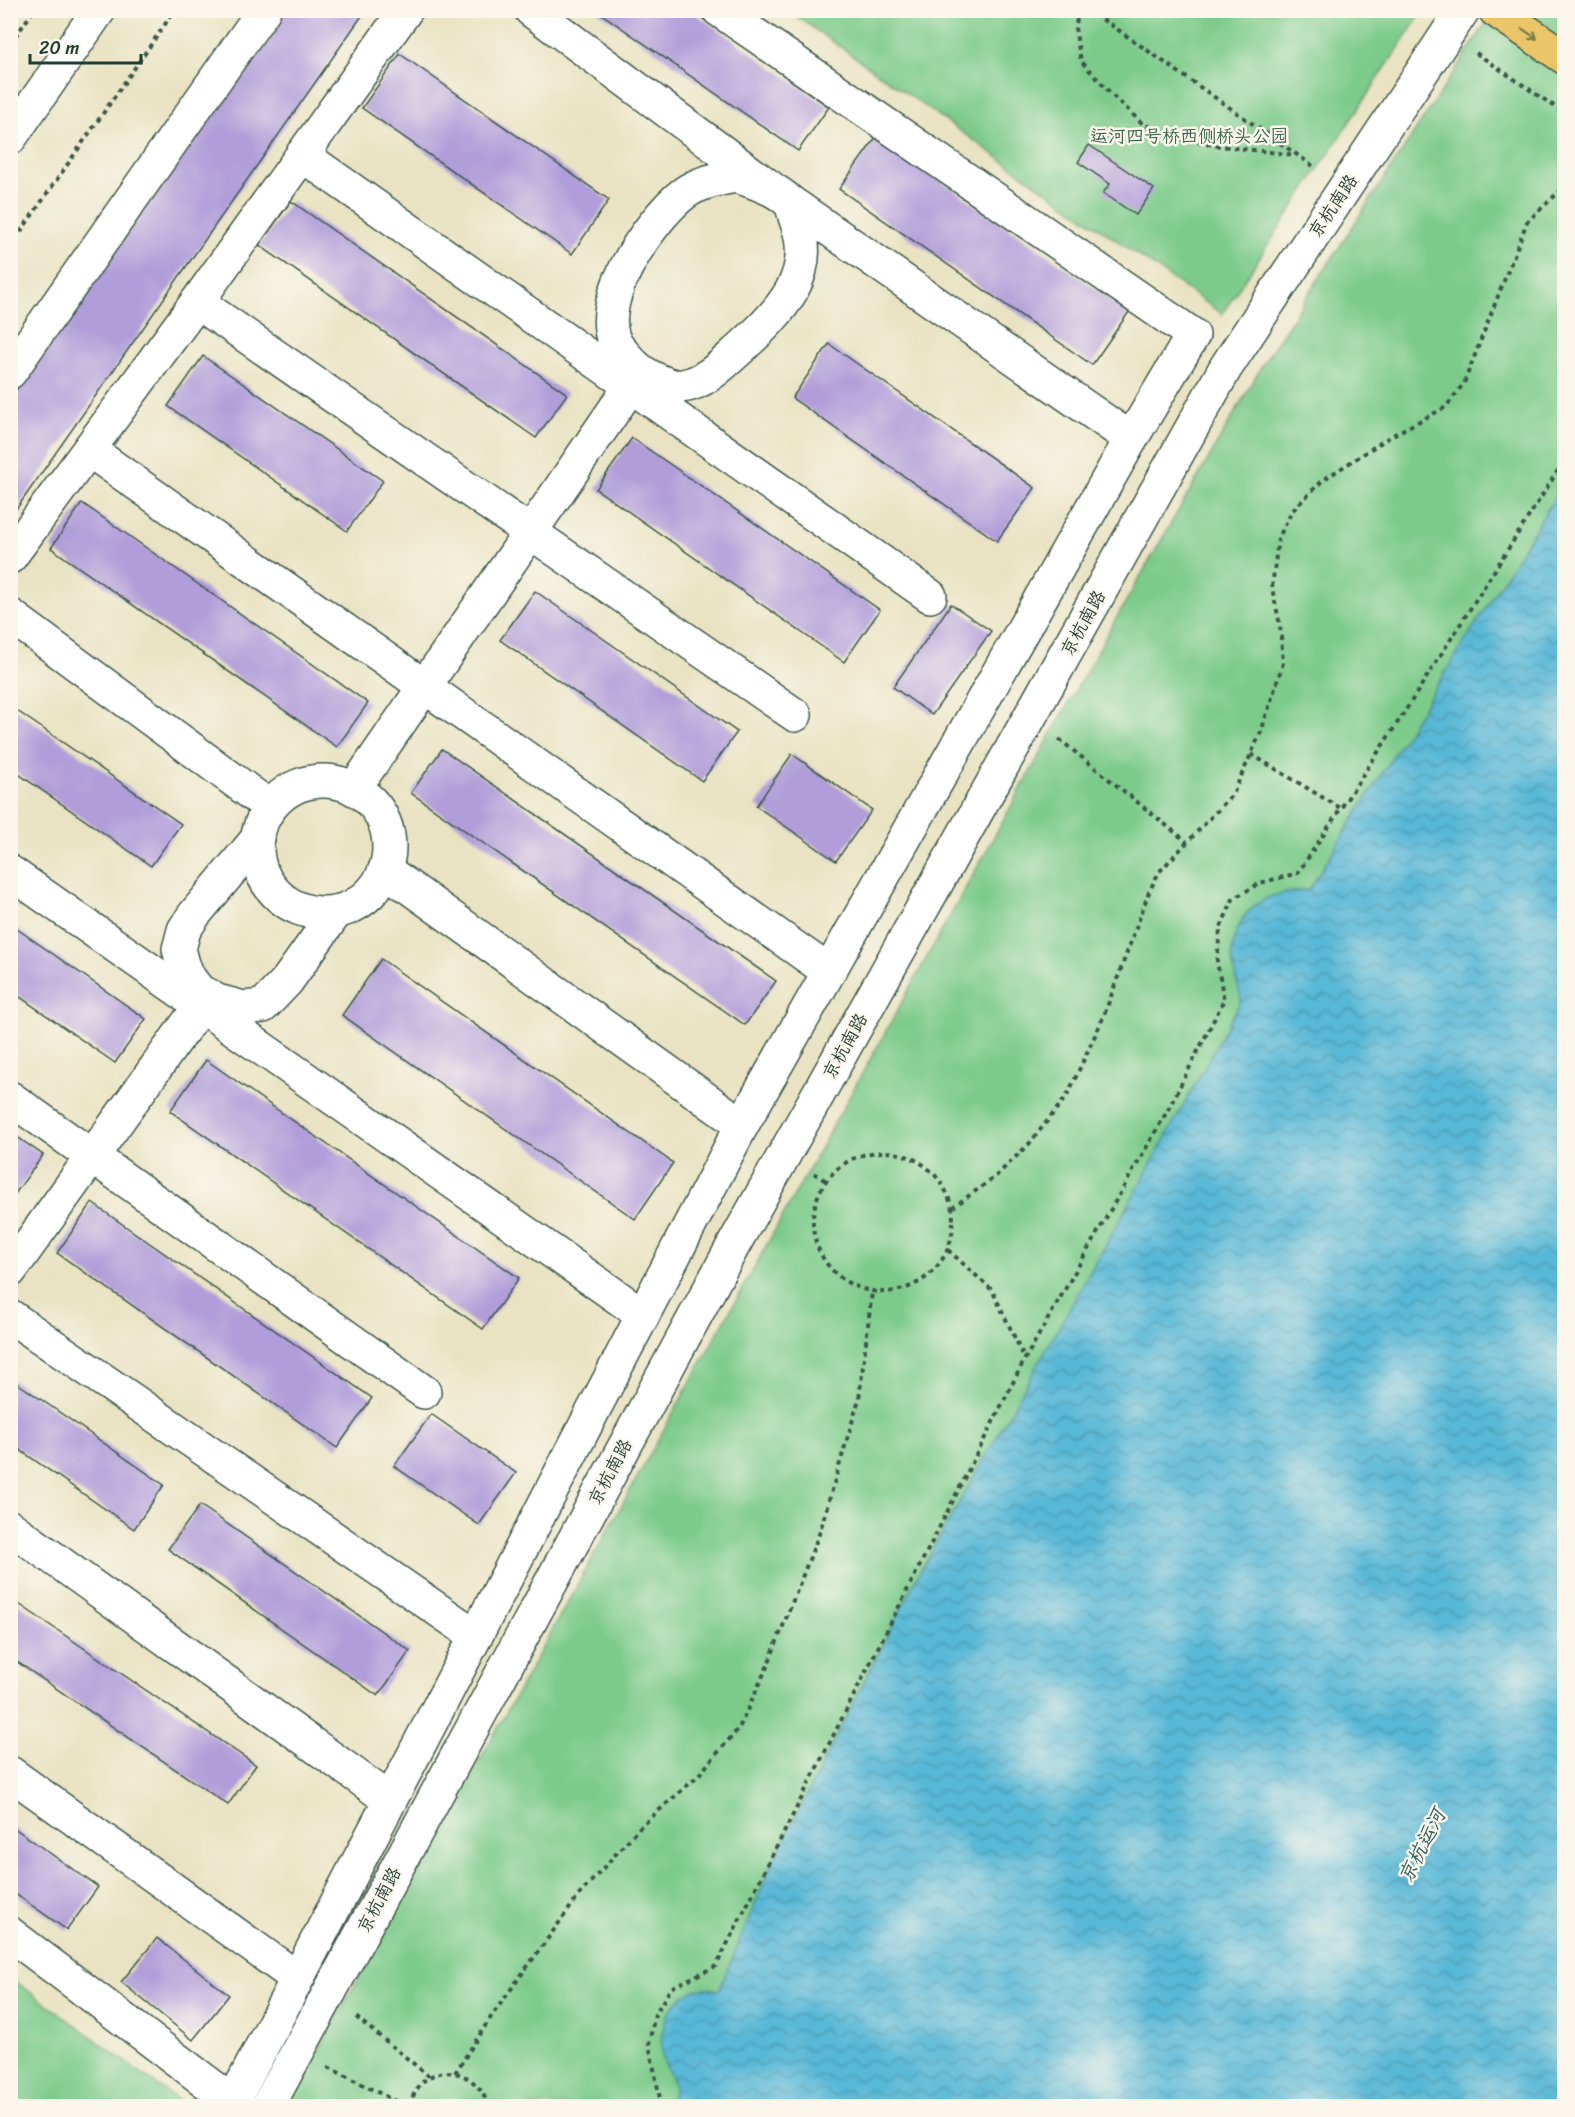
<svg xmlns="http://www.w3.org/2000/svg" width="1575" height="2117" viewBox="0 0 1575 2117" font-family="Sriracha,'LXGW WenKai TC',sans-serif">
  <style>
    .park { fill: #7ccb8b; stroke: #4e8460; stroke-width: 1.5 }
    .water { fill: url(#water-waves); stroke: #3c7a86; stroke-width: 1.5 }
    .building { fill: #b09dd9 }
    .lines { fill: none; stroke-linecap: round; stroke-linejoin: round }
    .minor-casing { stroke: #3d5649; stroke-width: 36 }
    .major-casing { stroke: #3d5649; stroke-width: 36 }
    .path { stroke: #3d5649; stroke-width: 4; stroke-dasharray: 4.5 4.5; stroke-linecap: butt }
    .minor { stroke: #fff; stroke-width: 33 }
    .major { stroke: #ebc669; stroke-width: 33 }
    .oneway { stroke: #7b7b4c }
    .labels { text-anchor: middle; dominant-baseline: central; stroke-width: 5; stroke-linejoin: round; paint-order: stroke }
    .park-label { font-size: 18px; fill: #36604a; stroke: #fbf7ec }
    .street-label { font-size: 18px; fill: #1f3d34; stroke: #fbf7ec }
    .water-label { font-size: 20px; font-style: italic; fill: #2d5c5d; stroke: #fbf7ec }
  </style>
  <defs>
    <pattern id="water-waves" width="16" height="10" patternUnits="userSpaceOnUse" patternTransform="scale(1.5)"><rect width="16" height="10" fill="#58b8d7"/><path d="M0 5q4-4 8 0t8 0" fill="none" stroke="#4897af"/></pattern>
  </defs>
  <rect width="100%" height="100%" fill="#fbf7ec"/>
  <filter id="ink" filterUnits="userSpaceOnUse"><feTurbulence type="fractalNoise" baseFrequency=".0167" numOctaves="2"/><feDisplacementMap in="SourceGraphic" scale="12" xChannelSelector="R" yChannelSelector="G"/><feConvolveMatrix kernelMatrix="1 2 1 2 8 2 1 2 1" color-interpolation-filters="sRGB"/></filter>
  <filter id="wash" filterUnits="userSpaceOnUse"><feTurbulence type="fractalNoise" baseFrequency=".008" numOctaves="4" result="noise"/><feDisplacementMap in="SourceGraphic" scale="24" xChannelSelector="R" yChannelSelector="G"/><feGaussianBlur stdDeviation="1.35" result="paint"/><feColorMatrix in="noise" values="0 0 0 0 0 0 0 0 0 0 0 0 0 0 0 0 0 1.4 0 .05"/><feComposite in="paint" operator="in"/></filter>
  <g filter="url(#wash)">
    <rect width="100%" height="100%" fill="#e9e3c3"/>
    <!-- park -->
    <g class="park">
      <path d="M789,11H1423L1222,314Z"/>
      <path d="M1494,11H1564V483L1309,890C1232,895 1227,935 1242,1000L1125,1211L919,1573L770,1868L719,1990L706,1988L663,2059L675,2085L670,2106H287L1106,636L1266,359Z"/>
      <path d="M11,1978L186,2106H11Z"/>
    </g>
    <!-- water -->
    <path class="water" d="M1564,483V2106H670C671,2100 675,2090 674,2084C672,2075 665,2067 663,2058C656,2030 672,1989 706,1988C710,1988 715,1990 719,1990L770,1868L919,1573L1125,1211L1241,1001C1239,986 1232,969 1232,954C1232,946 1235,935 1239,927C1254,896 1276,893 1309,890Z"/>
    <g id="blocks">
      <!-- building -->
      <g class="building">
        <path d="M283,10H366L10,518V399Z"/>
        <path d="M596,10H690L829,107L798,151Z"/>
        <path d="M400,54L609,200L572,254L362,108Z"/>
        <path d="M877,136L1129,312L1092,365L839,189Z"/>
        <path d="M1089,145L1154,189L1136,215L1103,193L1110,184L1078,162Z"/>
        <path d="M291,201L567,394L536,438L259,245Z"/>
        <path d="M829,344L1035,488L997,541L792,398Z"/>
        <path d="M203,356L383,481L347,531L168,406Z"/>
        <path d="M632,438L880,610L844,662L596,489Z"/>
        <path d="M82,503L368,703L337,747L51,548Z"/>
        <path d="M535,591L737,732L702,781L500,640Z"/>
        <path d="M951,604L991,631L932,715L893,687Z"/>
        <path d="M10,706L181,824L151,866L10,768Z"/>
        <path d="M442,749L776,981L745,1025L411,793Z"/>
        <path d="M792,754L872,810L836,861L756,806Z"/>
        <path d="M10,924L146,1019L115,1063L10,990Z"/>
        <path d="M381,959L673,1163L635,1219L342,1015Z"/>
        <path d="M206,1060L519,1278L483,1329L170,1111Z"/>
        <path d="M10,1132L43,1155L10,1201Z"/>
        <path d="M92,1203L372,1398L337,1448L57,1253Z"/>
        <path d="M10,1378L164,1485L134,1529L10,1443Z"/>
        <path d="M431,1414L516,1473L479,1525L394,1466Z"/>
        <path d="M200,1505L410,1651L378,1696L168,1549Z"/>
        <path d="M10,1598L256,1765L228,1805L10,1657Z"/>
        <path d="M10,1825L98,1887L67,1930L10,1890Z"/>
        <path d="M157,1938L229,1995L193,2040L121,1982Z"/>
      </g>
    </g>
  </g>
  <g filter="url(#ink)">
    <use href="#blocks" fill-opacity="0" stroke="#3d5649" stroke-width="1.5"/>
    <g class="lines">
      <defs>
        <g id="minor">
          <path d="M531,10L790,202L1131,439"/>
          <path d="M10,138L99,10"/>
          <path d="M302,155L930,596"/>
          <path d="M738,176C752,182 781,190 790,203C793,207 794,214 796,220C818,274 780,312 742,347C725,362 706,383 682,386C671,388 649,377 640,370C633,365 627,357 621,351C585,312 650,220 683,194C699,182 718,179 738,176Z"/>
          <path d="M197,302L795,715"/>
          <path d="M10,372L264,10"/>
          <path d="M89,450L828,971"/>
          <path d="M10,557L197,302L406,10"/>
          <path d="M10,615L270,807"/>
          <circle cx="323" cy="847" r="66"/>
          <path d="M354,789L641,371"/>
          <path d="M258,838L194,915L184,930L179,949L183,964L189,978L199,991L217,1001L243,1008L263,1006L287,981L336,912"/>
          <path d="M385,870L742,1125"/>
          <path d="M10,872L643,1315"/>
          <path d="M10,1098L424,1392"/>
          <path d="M10,1271L208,995"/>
          <path d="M10,1316L476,1636"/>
          <path d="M10,1527L390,1800"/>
          <path d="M10,1773L297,1978"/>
          <path d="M10,1934L233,2102L742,1125L1131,439L1193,335L719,10"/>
          <path d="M268,2106L733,1246L1226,367L1463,10"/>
        </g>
        <path id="major" d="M1495,10L1564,57"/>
      </defs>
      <!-- minor casing -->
      <use href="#minor" class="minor-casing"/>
      <!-- major casing -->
      <use href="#major" class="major-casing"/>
      <!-- path -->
      <g class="path">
        <path d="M1079,10L1075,28L1081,61L1113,96L1143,124L1183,139L1219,146L1295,155"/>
        <path d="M1087,10L1111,25L1316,168"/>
        <path d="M10,44L34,10"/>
        <path d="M1476,53L1564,113"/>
        <path d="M10,247L175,10"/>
        <path d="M1059,739L1187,842"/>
        <path d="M1251,754L1340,808"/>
        <circle cx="883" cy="1222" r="70"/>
        <path d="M814,1173L826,1181"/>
        <path d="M952,1208L995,1177L1029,1144L1067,1096L1103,1018L1149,892L1159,872L1233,794L1261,732L1283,663L1280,625L1272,588L1278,539L1292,511L1323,480L1391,436L1446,407L1464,383L1527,222L1564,187"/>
        <path d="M948,1250L992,1290L1025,1359"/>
        <path d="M356,2017L430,2077"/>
        <path d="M328,2067L405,2106"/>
        <path d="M455,2073L493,2014L580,1894L640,1827L696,1778L739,1728L767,1667L819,1534L859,1399L872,1292"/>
        <path d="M410,2106C420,2060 475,2062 488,2106"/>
        <path d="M657,2106L660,2099L649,2044L655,2014L671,1988L716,1966L1025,1359L1169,1108L1224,1000L1217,962L1220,929L1233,899L1260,883L1298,873L1402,716L1564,461"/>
      </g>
      <!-- minor -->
      <use href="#minor" class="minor"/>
      <!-- major -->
      <use href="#major" class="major"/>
    </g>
    <!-- one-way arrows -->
    <defs><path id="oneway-shaft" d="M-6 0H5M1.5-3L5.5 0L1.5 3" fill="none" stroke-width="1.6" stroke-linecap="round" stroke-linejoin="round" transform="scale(1.5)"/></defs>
    <use class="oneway" href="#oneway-shaft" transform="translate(1530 34) rotate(34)"/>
  </g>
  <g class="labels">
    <!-- park labels -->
    <g class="park-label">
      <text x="1189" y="136">运河四号桥西侧桥头公园</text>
    </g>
    <!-- street labels -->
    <g class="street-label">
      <text transform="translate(1333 206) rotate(-56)">京杭南路</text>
      <text transform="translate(1083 623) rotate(-61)">京杭南路</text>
      <text transform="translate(845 1046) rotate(-61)">京杭南路</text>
      <text transform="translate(610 1472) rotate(-62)">京杭南路</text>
      <text transform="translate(379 1900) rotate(-62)">京杭南路</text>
    </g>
    <!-- water labels -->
    <g class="water-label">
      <text transform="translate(1422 1846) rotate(-63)">京杭运河</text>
    </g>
  </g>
  <!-- margin -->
  <rect width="1575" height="2117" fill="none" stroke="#fbf7ec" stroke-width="36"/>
  <!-- scale -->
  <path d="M30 54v9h111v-9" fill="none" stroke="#1f3d34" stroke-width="3"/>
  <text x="39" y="54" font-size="18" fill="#1f3d34" stroke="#fbf7ec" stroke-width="4.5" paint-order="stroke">20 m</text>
</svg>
